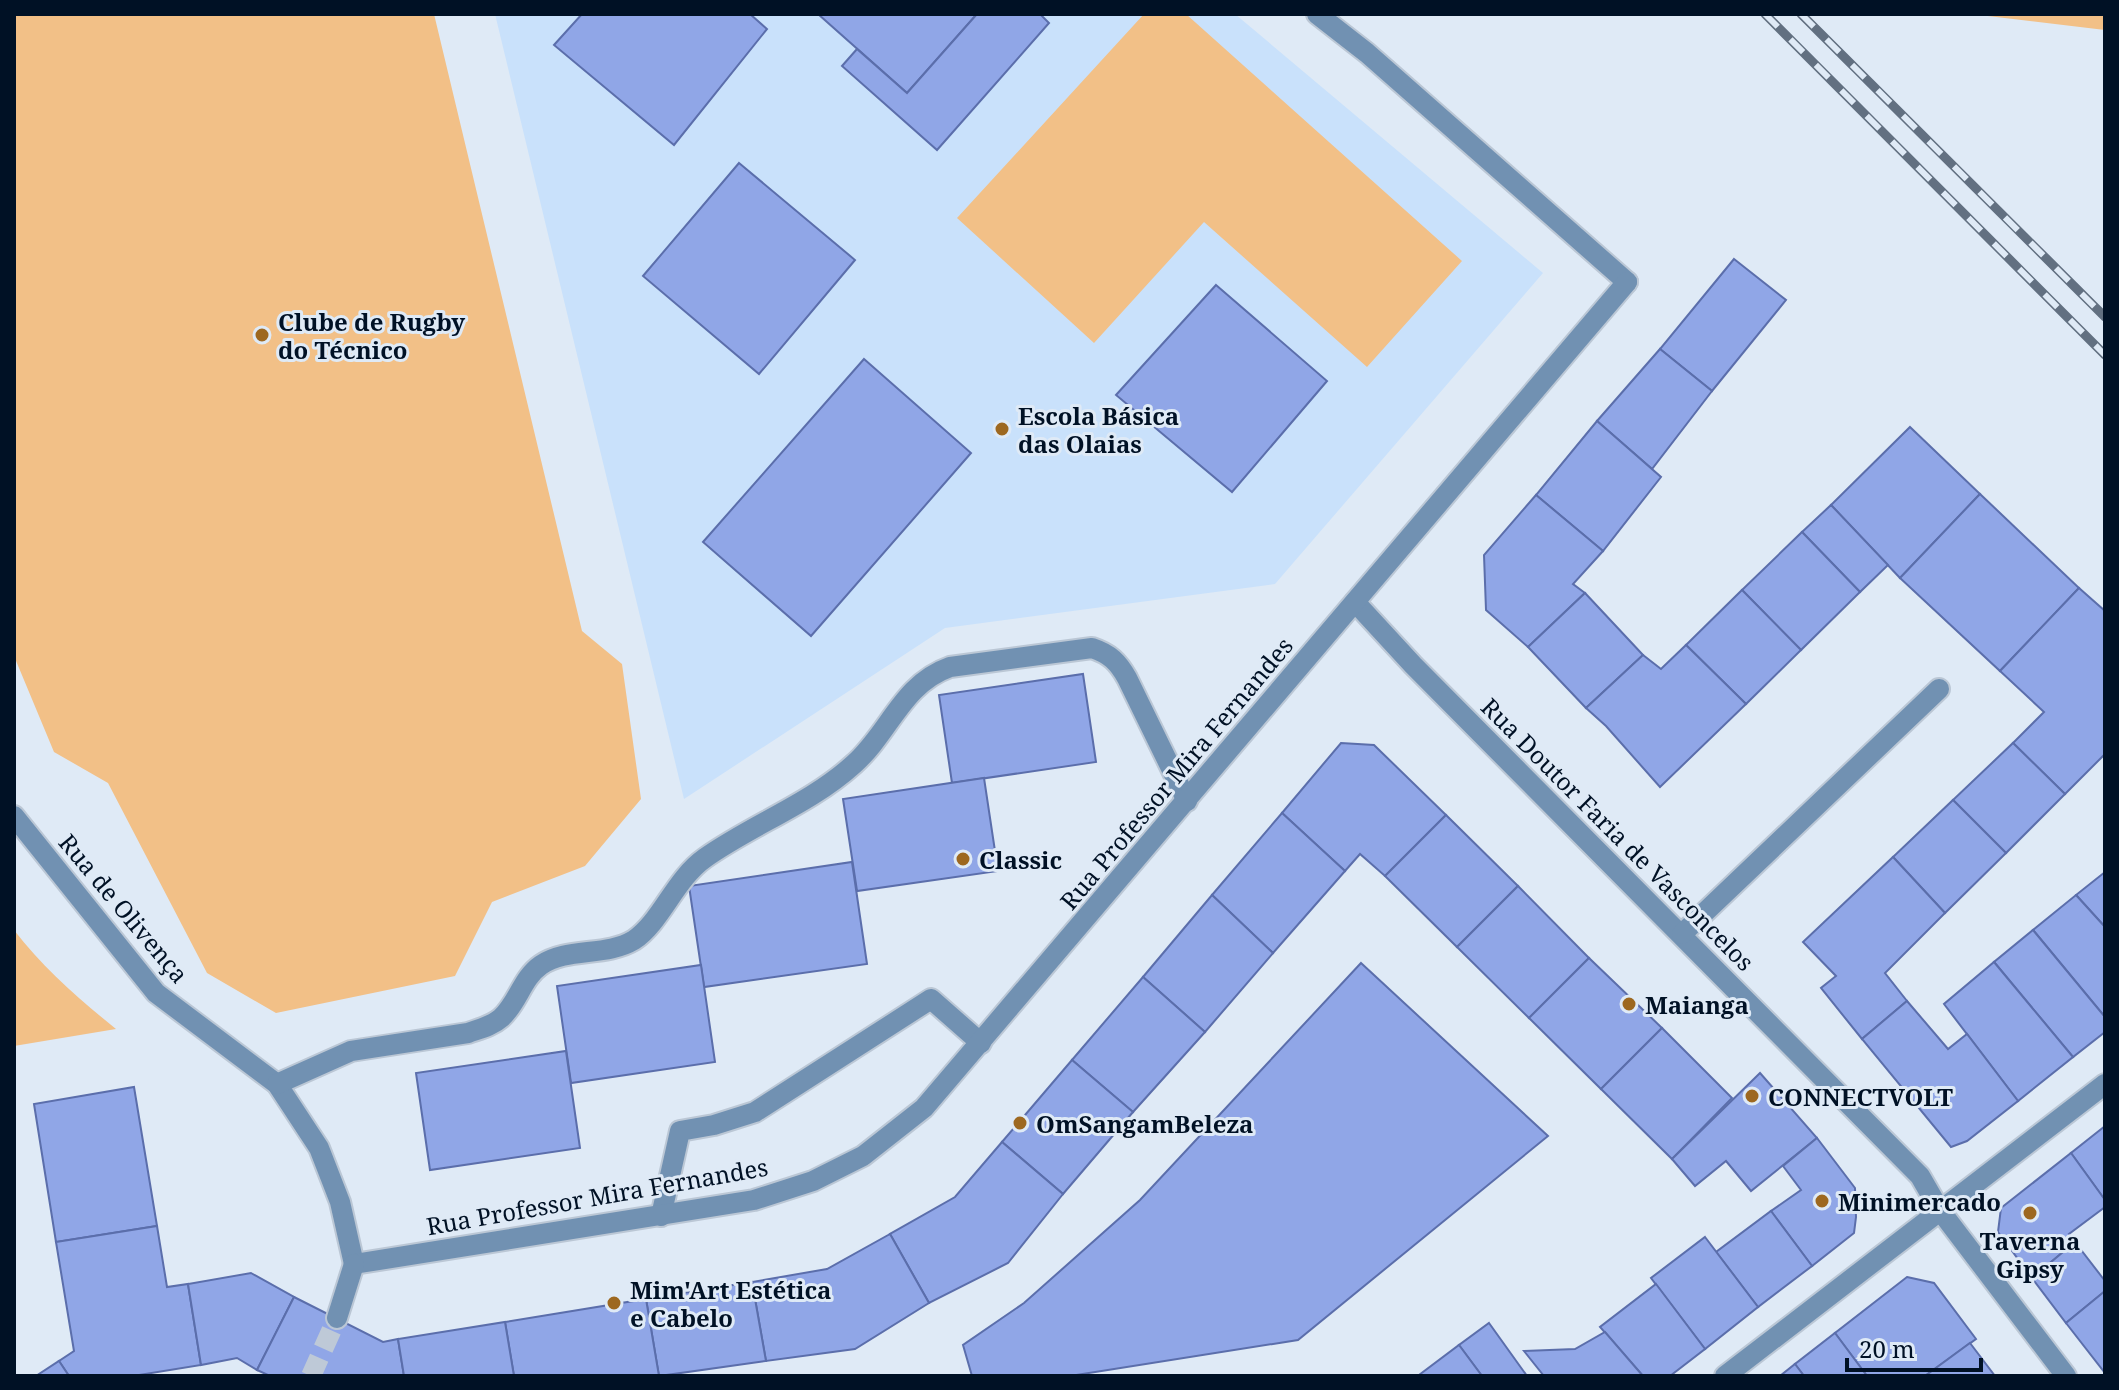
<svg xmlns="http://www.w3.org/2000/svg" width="2119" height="1390" viewBox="0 0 2119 1390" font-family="'Noto Serif',serif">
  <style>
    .built { fill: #c9e1fb }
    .green { fill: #f2c087 }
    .building { fill: #90a6e7; stroke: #5b6eab; stroke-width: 2 }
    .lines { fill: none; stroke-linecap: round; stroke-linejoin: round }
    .street-tunnel { stroke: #bec9d7; stroke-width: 20; stroke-dasharray: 20 10; stroke-linecap: butt }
    .lane-casing { stroke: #bbc7d5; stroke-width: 24 }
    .street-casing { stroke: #bbc7d5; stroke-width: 24 }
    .lane { stroke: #7191b2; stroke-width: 20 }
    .street { stroke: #7191b2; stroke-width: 20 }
    .rail-casing { stroke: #627081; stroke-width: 9 }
    .rail { stroke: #dfeaf6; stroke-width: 6; stroke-dasharray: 18; stroke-linecap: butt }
    .poi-dot { fill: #9d6820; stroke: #dfeaf6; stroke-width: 3 }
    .labels { text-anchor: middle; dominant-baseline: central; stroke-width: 6; stroke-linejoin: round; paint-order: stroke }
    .poi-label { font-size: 24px; font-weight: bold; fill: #001125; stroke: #dfeaf6; text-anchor: start }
    .street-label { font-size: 24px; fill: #001125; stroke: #dfeaf6 }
  </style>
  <rect width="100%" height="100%" fill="#dfeaf6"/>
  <!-- built -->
  <path class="built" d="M495,14H1235L1543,273L1275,584L945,628L684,799Z"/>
  <!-- green -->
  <g class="green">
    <path d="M14,14H434L582,631L622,664L641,799L585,866L492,902L455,976L276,1013L207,973L108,783L54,752L14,656Z"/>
    <path d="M1144,14H1186L1462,261L1367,367L1204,222L1094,343L957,218Z"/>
    <path d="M1971,14H2105V30Z"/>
    <path d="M14,930C43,968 79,999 116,1029L14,1046Z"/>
  </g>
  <!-- building -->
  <g class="building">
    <path d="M582,14H750L767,29L674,145L554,45Z"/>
    <path d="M818,14H977L907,93Z"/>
    <path d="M977,14H1040L1049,23L937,150L842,66L857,49L907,93Z"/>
    <path d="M739,163L855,260L759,374L643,276Z"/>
    <path d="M1734,259L1786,300L1712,391L1660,349Z"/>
    <path d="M1216,285L1327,381L1232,492L1116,395Z"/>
    <path d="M1660,349L1712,391L1652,469L1597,421Z"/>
    <path d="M864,359L971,453L811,636L703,542Z"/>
    <path d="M1597,421L1661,477L1603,551L1536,495Z"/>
    <path d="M1910,427L1980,494L1900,578L1831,505Z"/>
    <path d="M1980,494L2079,588L2000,671L1900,578Z"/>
    <path d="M1536,495L1603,551L1573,584L1585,593L1528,647L1486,610L1484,555Z"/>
    <path d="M1831,505L1888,565L1860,592L1802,532Z"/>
    <path d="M1802,532L1860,592L1801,650L1742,590Z"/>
    <path d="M2079,588L2105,611V754L2065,794L2013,743L2044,712L2000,671Z"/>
    <path d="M1742,590L1801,650L1746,704L1686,645Z"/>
    <path d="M1585,593L1643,655L1586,708L1528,647Z"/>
    <path d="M1686,645L1746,704L1660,787L1606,726L1586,708L1643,655L1661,669Z"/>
    <path d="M1083,674L1096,762L952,783L939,695Z"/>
    <path d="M1341,743L1374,745L1446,815L1385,876L1360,854L1345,871L1282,813Z"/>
    <path d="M2013,743L2065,794L2006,853L1953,800Z"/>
    <path d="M984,778L998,871L857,891L843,799Z"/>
    <path d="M1953,800L2006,853L1945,913L1893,857Z"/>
    <path d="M1282,813L1345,871L1273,953L1212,895Z"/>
    <path d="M1446,815L1518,886L1457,947L1385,876Z"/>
    <path d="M1893,857L1945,913L1885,973L1907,1001L1862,1039L1821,988L1836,976L1803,942Z"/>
    <path d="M852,862L867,964L704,987L689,886Z"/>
    <path d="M2105,872V927L2076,895Z"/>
    <path d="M1518,886L1589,958L1529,1018L1457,947Z"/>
    <path d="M1212,895L1273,953L1205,1032L1143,977Z"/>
    <path d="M2076,895L2105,927V1017L2033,930Z"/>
    <path d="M2033,930L2105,1017V1032L2073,1057L1994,962Z"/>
    <path d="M1589,958L1662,1028L1601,1089L1529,1018Z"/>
    <path d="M1994,962L2073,1057L2018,1101L1944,1004Z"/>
    <path d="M1361,963L1548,1136L1298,1340L1070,1376H972L963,1345L1024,1303L1140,1200Z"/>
    <path d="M701,965L715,1062L571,1083L557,986Z"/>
    <path d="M1143,977L1205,1032L1133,1112L1072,1060Z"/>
    <path d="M1907,1001L1948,1049L1967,1034L2018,1101L1967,1141L1951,1147L1862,1039Z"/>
    <path d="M1662,1028L1732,1098L1672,1159L1601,1089Z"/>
    <path d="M566,1051L580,1148L430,1170L416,1073Z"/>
    <path d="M1072,1060L1133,1112L1063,1194L1002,1142Z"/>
    <path d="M1760,1073L1817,1138L1751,1191L1726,1161L1695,1186L1672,1159Z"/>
    <path d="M134,1087L157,1226L56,1242L34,1104Z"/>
    <path d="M2105,1126V1200L2071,1153Z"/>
    <path d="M1817,1138L1855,1188L1856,1217L1854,1233L1812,1266L1771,1211L1801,1190L1783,1166Z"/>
    <path d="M1002,1142L1063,1194L1008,1263L929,1303L890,1234L955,1197Z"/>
    <path d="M2071,1153L2105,1200V1207L2069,1234L2075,1242L2032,1278L1998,1232L2001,1208Z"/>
    <path d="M1771,1211L1812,1266L1758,1307L1716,1252Z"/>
    <path d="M157,1226L167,1287L188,1284L201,1365L133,1376H69L59,1361L74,1351L56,1242Z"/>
    <path d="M890,1234L929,1303L855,1349L766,1361L752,1282L827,1269Z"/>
    <path d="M1705,1237L1758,1307L1705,1349L1651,1278Z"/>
    <path d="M2075,1242L2105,1281V1291L2066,1323L2032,1278Z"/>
    <path d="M251,1273L294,1297L257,1370L237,1358L201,1365L188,1284Z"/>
    <path d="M1907,1277L1934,1283L1976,1339L1925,1376H1867L1835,1333Z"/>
    <path d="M752,1282L766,1361L659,1376L646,1299Z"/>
    <path d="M1656,1284L1705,1349L1670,1376H1643L1600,1327Z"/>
    <path d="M2105,1291V1373L2066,1323Z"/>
    <path d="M294,1297L383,1342L398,1339L404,1376H270L257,1370Z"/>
    <path d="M646,1299L659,1376H514L505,1322Z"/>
    <path d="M505,1322L514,1376H404L398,1339Z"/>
    <path d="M1489,1323L1527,1376H1482L1459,1345Z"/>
    <path d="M1605,1332L1643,1376H1544L1524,1351L1575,1349Z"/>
    <path d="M1835,1333L1867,1376H1804L1795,1364Z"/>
    <path d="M1970,1343L1995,1376H1925Z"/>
    <path d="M1459,1345L1482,1376H1419V1375Z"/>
    <path d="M59,1361L69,1376H36Z"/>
    <path d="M1795,1364L1804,1376H1780Z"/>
  </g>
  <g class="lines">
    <!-- street-tunnel -->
    <path class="street-tunnel" d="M311,1376L337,1318"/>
    <defs>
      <g id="lane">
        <path d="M1317,14L1367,53L1627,282"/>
        <path d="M661,1216L680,1131L714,1125L755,1112L931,999L981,1043"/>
      </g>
      <g id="street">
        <path d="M1355,602L1413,665L1920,1176L1939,1209L2066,1376"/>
        <path d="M14,816L156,993L277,1084L319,1148L340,1202L354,1264"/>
        <path d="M1682,934L1939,689"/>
        <path d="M277,1084L351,1051L468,1033C479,1029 492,1026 501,1018C518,1003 522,978 541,965C567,947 606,957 634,940C661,922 675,879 705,858C753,824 810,804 854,764C890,732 902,684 950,667L1092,648C1110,654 1118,662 1127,678L1187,801"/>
        <path d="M354,1264L754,1200L813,1181L863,1156L924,1108L1627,282"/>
        <path d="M337,1318L354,1264"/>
        <path d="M1725,1376L2105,1084"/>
      </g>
    </defs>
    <!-- lane casing -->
    <use href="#lane" class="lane-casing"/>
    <!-- street casing -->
    <use href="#street" class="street-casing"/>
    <!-- lane -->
    <use href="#lane" class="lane"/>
    <!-- street -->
    <use href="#street" class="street"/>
    <defs>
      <g id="rail">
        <path d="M1765,14L2105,355"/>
        <path d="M1801,14L2105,317"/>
      </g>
    </defs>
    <!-- rail casing -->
    <use href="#rail" class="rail-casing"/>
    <!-- rail -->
    <use href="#rail" class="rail"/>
  </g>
  <!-- markers -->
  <g class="poi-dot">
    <circle cx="262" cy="335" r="8"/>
    <circle cx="1002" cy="429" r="8"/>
    <circle cx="963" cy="859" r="8"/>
    <circle cx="1629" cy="1004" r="8"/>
    <circle cx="1752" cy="1096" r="8"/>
    <circle cx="1020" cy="1123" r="8"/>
    <circle cx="1822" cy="1201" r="8"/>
    <circle cx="2030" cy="1213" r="8"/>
    <circle cx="614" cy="1303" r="8"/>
  </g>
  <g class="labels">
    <!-- poi labels -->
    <g class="poi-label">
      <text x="278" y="321">Clube de Rugby<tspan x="278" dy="28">do Técnico</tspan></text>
      <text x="1018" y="415">Escola Básica<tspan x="1018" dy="28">das Olaias</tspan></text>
      <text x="979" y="859">Classic</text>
      <text x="1645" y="1004">Maianga</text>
      <text x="1768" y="1096">CONNECTVOLT</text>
      <text x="1036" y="1123">OmSangamBeleza</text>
      <text x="1838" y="1201">Minimercado</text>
      <text x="2030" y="1240" text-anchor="middle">Taverna<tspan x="2030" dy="28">Gipsy</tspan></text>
      <text x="630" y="1289">Mim'Art Estética<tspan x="630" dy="28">e Cabelo</tspan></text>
    </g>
    <!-- street labels -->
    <g class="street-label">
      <text transform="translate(1176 773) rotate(-50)">Rua Professor Mira Fernandes</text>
      <text transform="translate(1618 834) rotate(45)">Rua Doutor Faria de Vasconcelos</text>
      <text transform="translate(124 908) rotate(50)">Rua de Olivença</text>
      <text transform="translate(597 1196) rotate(-10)">Rua Professor Mira Fernandes</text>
    </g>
  </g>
  <!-- border -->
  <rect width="2119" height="1390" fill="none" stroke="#001125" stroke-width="32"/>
  <!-- scale -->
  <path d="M1847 1358v12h134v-12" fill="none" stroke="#001125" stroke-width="4"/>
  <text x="1859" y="1358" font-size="24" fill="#001125" stroke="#dfeaf6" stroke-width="6" paint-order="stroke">20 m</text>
</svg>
